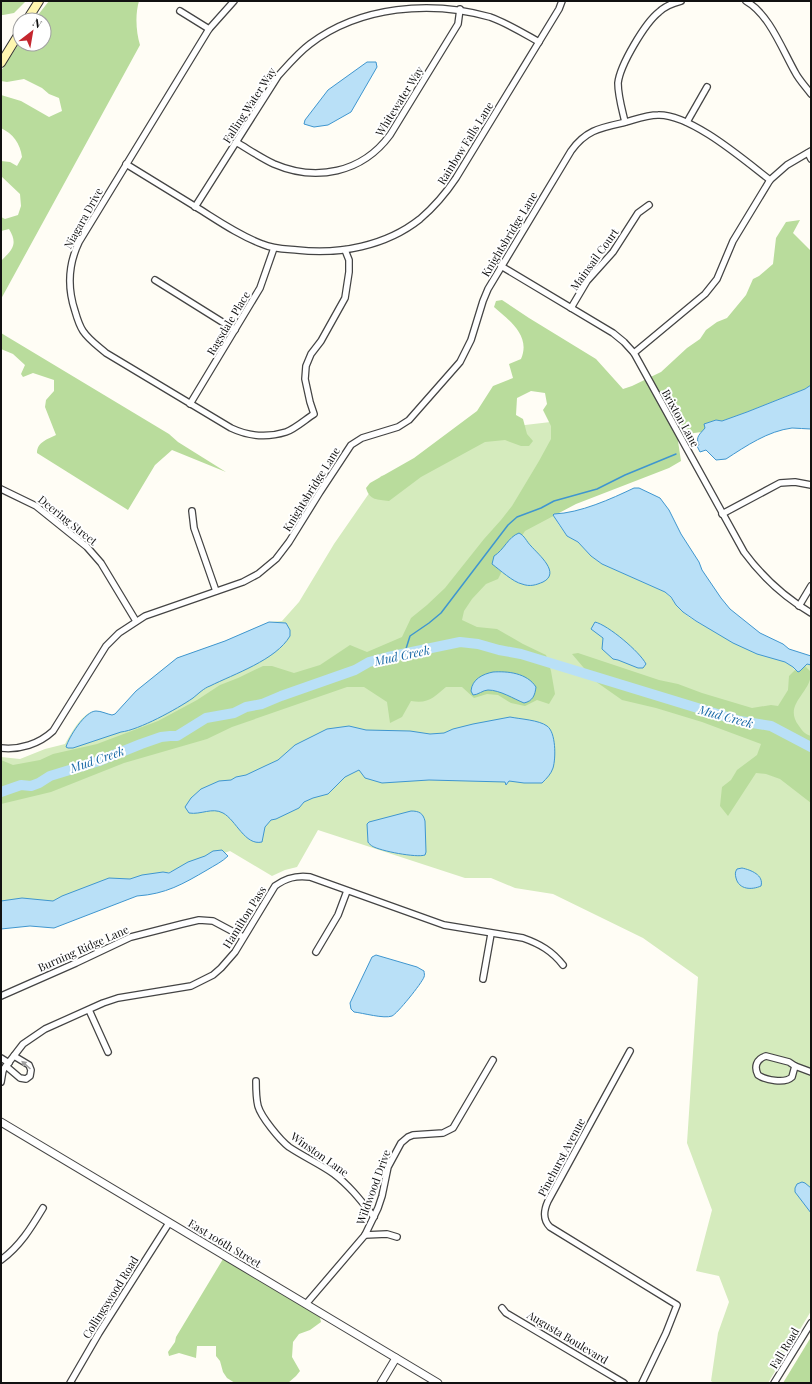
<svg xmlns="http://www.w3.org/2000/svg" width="812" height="1384" viewBox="0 0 812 1384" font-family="'Playfair Display',serif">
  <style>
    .green { fill: #d5ebbd }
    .forest { fill: #b9dc9c }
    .water { fill: #b9e0f7; stroke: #3f96cf }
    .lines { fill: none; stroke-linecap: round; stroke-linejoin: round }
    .stream { stroke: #3f96cf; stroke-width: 1.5 }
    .river { stroke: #b9e0f7; stroke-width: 10 }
    .minor-casing { stroke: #444; stroke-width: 8 }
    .tertiary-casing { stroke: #444; stroke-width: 9 }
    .secondary-casing { stroke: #333; stroke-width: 10 }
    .minor { stroke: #fff; stroke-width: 5.5 }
    .tertiary { stroke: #fff; stroke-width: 7 }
    .secondary { stroke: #fff6b0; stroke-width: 8 }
    .oneway { fill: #a0a0a0 }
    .labels { text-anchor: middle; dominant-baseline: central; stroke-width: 4; stroke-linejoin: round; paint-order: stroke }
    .street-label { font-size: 11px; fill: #111; stroke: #fff }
    .water-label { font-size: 12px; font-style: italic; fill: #1768a6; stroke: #fff }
  </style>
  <rect width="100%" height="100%" fill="#fffdf5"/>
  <!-- green -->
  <path class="green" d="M559,421L553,515L559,525L567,536L578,542L591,556L602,564L665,592C673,598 676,607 684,613C691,619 699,623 707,627C722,636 736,644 751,651C763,656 788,659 795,670L807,664L811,665V1311L768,1383H714L711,1381L718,1333L729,1302L719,1276L696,1271L712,1210L687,1143L698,977L643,938L553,894L515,888L491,878H465L318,830L297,867L285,870L272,876L230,851L42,916H1V757L20,759L45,749L65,744C71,734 83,710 97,711C101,711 107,714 112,715L115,714L136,691L177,658L225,641L269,622L282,621L299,602L334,544L381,476L411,470L500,428Z"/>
  <!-- forest -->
  <g class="forest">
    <path d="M1,1H26L14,13L3,15H1Z"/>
    <path d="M49,1H139C135,14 136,32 140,45L1,299V261C13,249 18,244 9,229L1,231V217L5,219L18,215L21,206L20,194L1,176V161L10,162L17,166L22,157C20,143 13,134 1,128V95L21,101L49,117L62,111L59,98L49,94L42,88L24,79L7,82L1,81V71L20,42V44H44V20H34Z"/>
    <path d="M800,220L793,233L811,251V385L805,389L747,412L722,421L716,420L705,424L706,428L702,432L694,433L678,441L681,461L669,468L576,504L525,531L512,551L498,579L486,584L472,599L464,611L462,620L477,627L497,629L523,644L546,655L551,671L555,694L549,704L537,700L525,706L511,703L498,695L487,694L474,698L462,687H446C434,697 429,704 411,701L402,717L390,723L387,702L364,687H347L232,727L207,739L124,763L51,792L1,804V760L13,765L40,760L53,754L97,744L158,721L197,700L220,685L238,678L263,666H272L294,673L320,665L350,645L367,652L402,637L411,618L427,605L445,588L484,539L501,520L512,506L539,461L551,439V426L543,410L547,404L545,393L531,391L517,398L516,415L523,419L527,434L533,441L529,446H521L505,440L485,442L421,477L389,501C377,499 370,501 366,488L370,483L414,458L477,411L493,386L513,378L509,364L521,359C531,336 510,321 494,307L496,301L502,300L529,318L596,359L623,389L632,386L661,372L687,348L700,339L706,330L717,322L727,318L746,295L753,279L759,276L773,264L776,238L786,222Z"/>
    <path d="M1,333L169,434L178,442L226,472L172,450L155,465L128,510L37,453C37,442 48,439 56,435L45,407L46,400L54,391V380L33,373L23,377L21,374L25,365L13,354L1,349Z"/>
    <path d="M578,653L659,680L678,684L702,693L752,708L771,705L778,706L788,690L789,676L795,670L798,672L805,666L811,672C812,693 782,704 799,726C803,732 805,734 811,736V803L780,779L766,774L756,773L728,816L720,806L722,787L731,780L737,770L757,755L761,744L702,722L656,708L622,700L595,681L572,654Z"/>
    <path d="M223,1259L320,1317L321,1322L310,1330L299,1334L293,1342L292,1357L300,1371L296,1376L288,1383H235L227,1378L223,1372L220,1361L216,1356V1346H197L196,1358L179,1353L169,1356L168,1352L175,1342L176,1337Z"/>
    <path d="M811,1337V1383H783Z"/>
  </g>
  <!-- water -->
  <g class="water">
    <path d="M367,62H376L377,67L351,112L328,125L314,127L304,124L305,120L328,90Z"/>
    <path d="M811,385V429C805,429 798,428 792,428C768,431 746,446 726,459L716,460L706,450L700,452L697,446L699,445C695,437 700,434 705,428L704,424L716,420L722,421L747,412L805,389Z"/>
    <path d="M634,488H639L660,498L669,510L681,534L699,562L702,570L721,598L730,609L760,633L783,644L789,649L811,656V665L807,664L800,671L798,672L793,667L785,662L757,654L733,643L696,621L683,612L676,605L671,597L665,592L602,564L591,556L578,542L567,536L553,515L554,514C580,513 611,499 634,488Z"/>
    <path d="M519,533C525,536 526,541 531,546C539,555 561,573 543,582C536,585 530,587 522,584C513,582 500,570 492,564L494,556C504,550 508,537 519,533Z"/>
    <path d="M269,622L286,623L290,630V636C276,660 234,674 210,686C204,688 198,694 193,698C177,709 139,730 121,732L73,748H68L66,747C69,737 85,711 96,711C101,711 107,714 112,715L115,714L136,691L177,658L225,641Z"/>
    <path d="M595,622C608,625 640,652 646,664L643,668H638L618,660L613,659L602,649L603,638L591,629Z"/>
    <path d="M493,672C508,671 527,673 536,687C535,695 533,701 524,703C514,699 500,690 488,690C483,690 478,695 473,695L471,691C472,679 483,674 493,672Z"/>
    <path d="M510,717C520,719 539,720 547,726C556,732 556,758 553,768C551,774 547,778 542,783H524L509,781L506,785L505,782L429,780L382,783L365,778L359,770L345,777L328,794L313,798L304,802L299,808L276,819L271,820L265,827L262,842C245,846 236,820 223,813C212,807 201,815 189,813L185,807L191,798L201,789L219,781L231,780L236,777L246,775L265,766L278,760L295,745L327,729L349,726L366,730L410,731L430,734L444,733L453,729L473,724Z"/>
    <path d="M411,811C419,811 423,813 425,821L426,852L425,855C417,858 380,851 372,846C372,846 368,843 368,842L367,824L369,822Z"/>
    <path d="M222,850L228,856C222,862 215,865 207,870C183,884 166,894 137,896L54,928L30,926L1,929V901L22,898L53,901L62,896L109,878L130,879L142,875L163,872L169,873L188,862L205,856L213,851Z"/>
    <path d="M742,868C751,870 764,875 761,886C752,890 739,890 736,878C735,874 735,872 737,869Z"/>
    <path d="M376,955L417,967L424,971C424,973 425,975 424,977C422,983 397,1014 392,1016C384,1019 363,1013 354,1012L351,1009L350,1003L372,957Z"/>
    <path d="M802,1182L805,1183L811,1188V1213L795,1192V1188L797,1184Z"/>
  </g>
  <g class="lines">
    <!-- stream -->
    <path class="stream" d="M405,652L410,636L429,623L441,613L508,525L517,517L541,508L554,501L597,489L625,475L676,454"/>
    <!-- river -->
    <path class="river" d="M1,792L21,785L31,786L39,783L50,776L99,761L141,744L161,737L170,736H177L206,718L234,713L246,707L262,704L281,696L355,670L369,662L388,657L460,642L478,644L499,650L521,654L740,721L771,726L811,747"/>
    <defs>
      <g id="minor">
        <path d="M234,1L209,29L79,242C68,265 67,287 75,311C77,318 79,325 83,331C89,340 98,346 106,353L231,428C248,436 267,438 286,432C295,429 306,419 314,414L310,402L305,379L306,366L311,354L321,341L345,298L349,272V260L345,250"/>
        <path d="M746,1C769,14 782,49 795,72C799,80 806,87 811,94"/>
        <path d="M180,11L209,29"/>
        <path d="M625,122C622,109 618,96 618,83C620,65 645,23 659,12C665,6 673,3 681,1"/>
        <path d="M687,122L707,87"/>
        <path d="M236,142C248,149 261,158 274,164C316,182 362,173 390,135L458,24L460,9"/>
        <path d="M808,153L811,159"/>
        <path d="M126,164C149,178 173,193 196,207C217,220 238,235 262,244C273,249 285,249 297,250C339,255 386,246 420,219C434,207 446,193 456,178L559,9L562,1"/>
        <path d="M195,207L278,76C288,65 298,53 310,44C360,6 431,0 490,17C507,23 523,33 539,42"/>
        <path d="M501,266L613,333L624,342L634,353L744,552C763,578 784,597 811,613"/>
        <path d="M155,280L235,330"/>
        <path d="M571,308L587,281L613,252L638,213L649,205"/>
        <path d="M634,353L705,294L717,279L733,241L770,180L787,165L811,151"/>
        <path d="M190,404L260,288L274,248"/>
        <path d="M1,489L36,506L87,547L101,563L136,621"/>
        <path d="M192,511L194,528L216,591"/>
        <path d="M722,514L780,483L795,482L811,485"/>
        <path d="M799,606L811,586"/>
        <path d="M1,748C20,750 39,744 53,731L106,646L119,633L145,616L243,582L258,574L276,559L289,542L320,492L351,445L362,438L398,427L409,420L460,362L471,340L483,301L488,289L571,151C585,131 599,128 622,123C634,120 646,115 658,115C691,114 744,160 770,180"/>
        <path d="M316,952L338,915L347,891"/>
        <path d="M483,979L491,934"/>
        <path d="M1,996L76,963L131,937L182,924L199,920L213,921L243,937"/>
        <path d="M89,1010L108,1052"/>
        <path d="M630,1051L548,1201C544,1210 542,1219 550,1227L677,1305L666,1333L642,1383"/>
        <path d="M766,1056L789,1062L795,1066L792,1077C785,1084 765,1080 758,1075C754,1067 756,1059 766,1056Z"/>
        <path d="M1,1058L9,1063"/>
        <path d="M6,1066L20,1078L26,1079L30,1076L31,1070L29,1065L14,1056"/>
        <path d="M795,1066L811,1072"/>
        <path d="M1,1071L3,1070L23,1044L45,1029L103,1003L118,998L191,986L213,975L221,968L235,952L275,886C286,878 296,875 310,877L444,925L523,938C540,944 552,951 563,965"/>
        <path d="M256,1081C256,1089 256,1098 258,1106C261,1117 280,1140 289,1147C304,1157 320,1164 334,1174C350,1186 362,1202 374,1217"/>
        <path d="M1,1082L3,1070"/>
        <path d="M365,1235L387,1234L397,1237"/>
        <path d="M1,1260C20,1246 31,1228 43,1208"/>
        <path d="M306,1304L365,1235L378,1208L382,1196L388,1167L401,1143L408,1137L413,1135L443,1133L453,1128L493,1060"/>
        <path d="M502,1308L506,1313L624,1383"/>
        <path d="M70,1383L99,1333L169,1223"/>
        <path d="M774,1383L811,1323"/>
      </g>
      <g id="tertiary">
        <path d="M1,1122L438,1383"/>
        <path d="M381,1383L396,1358"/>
      </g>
      <g id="secondary">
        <path d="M27,20L39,1"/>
        <path d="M1,63L20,32"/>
      </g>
    </defs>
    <!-- minor casing -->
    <use href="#minor" class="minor-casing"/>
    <!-- tertiary casing -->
    <use href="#tertiary" class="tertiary-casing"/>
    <!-- secondary casing -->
    <use href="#secondary" class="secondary-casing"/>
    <!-- minor -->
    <use href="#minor" class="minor"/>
    <!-- tertiary -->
    <use href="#tertiary" class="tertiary"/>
    <!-- secondary -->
    <use href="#secondary" class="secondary"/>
  </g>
  <!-- one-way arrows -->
  <defs><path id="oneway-solid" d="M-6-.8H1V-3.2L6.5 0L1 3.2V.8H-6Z"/></defs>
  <use class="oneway" href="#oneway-solid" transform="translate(26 1065) rotate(-138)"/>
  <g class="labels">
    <!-- street labels -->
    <g class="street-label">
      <text transform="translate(399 101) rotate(-58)">Whitewater Way</text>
      <text transform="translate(249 105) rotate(-57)">Falling Water Way</text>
      <text transform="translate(465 143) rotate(-58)">Rainbow Falls Lane</text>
      <text transform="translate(83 218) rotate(-61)">Niagara Drive</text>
      <text transform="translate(509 234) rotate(-59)">Knightsbridge Lane</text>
      <text transform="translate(594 259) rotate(-54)">Mainsail Court</text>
      <text transform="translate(228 323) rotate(-59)">Ragsdale Place</text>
      <text transform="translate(681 418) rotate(61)">Brixton Lane</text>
      <text transform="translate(311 489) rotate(-58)">Knightsbridge Lane</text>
      <text transform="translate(68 520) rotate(39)">Deering Street</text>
      <text transform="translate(244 917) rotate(-58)">Hamilton Pass</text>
      <text transform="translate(83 948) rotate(-24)">Burning Ridge Lane</text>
      <text transform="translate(320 1154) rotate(35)">Winston Lane</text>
      <text transform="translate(561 1157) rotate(-62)">Pinehurst Avenue</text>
      <text transform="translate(373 1187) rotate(-70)">Wildwood Drive</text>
      <text transform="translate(225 1243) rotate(31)">East 106th Street</text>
      <text transform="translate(110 1297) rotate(-58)">Collingswood Road</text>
      <text transform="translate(568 1337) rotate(31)">Augusta Boulevard</text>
      <text transform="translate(784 1348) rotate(-59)">Fall Road</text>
    </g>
    <!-- water labels -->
    <g class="water-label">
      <text transform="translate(402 655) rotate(-12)">Mud Creek</text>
      <text transform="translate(726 716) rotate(15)">Mud Creek</text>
      <text transform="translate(97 759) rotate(-19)">Mud Creek</text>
    </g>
  </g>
  <!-- border -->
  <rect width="812" height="1384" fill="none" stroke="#111111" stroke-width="4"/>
  <!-- north arrow -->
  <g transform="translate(32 32) rotate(31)"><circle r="19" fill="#ffffff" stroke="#a0a0a0"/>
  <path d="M0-3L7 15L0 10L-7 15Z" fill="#c4262e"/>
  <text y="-6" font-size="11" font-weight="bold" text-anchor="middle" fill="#111111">N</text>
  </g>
</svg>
